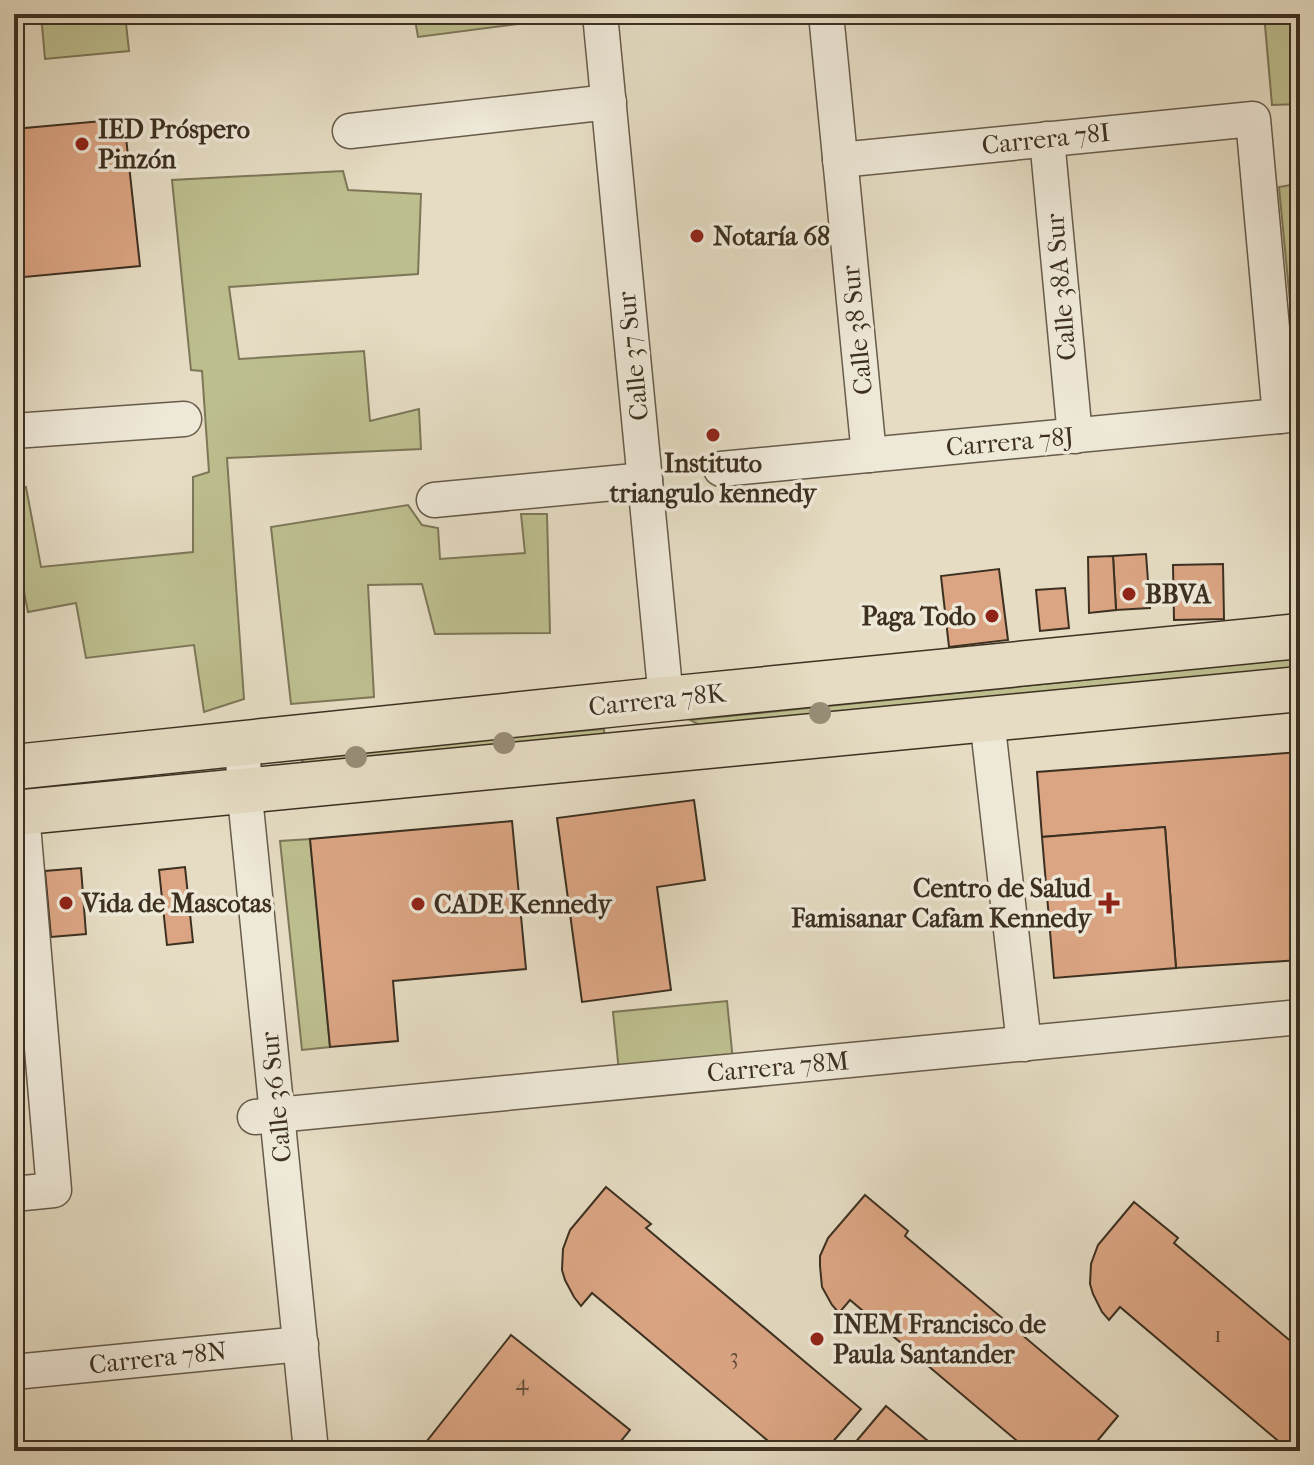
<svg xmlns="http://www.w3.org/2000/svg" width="1314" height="1465" viewBox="0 0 1314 1465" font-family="'IM FELL French Canon',serif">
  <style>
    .green { fill: #bdbe8e; stroke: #7d7758; stroke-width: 2 }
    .building { fill: #dba583; stroke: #3d3021; stroke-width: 2 }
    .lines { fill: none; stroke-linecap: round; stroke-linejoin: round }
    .minor-casing { stroke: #675b4a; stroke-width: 37 }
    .major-casing { stroke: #3d3021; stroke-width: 47 }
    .minor { stroke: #eee8d8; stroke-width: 34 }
    .major { stroke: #e5dcc3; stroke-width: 44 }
    .tree { fill: #978d76 }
    .poi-dot { fill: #8f2418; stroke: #eee8d8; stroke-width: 3 }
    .labels { text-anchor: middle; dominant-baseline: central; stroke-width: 7; stroke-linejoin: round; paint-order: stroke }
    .number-label { font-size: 22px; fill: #644d3a }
    .poi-label { font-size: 26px; font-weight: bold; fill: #3d3021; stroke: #eee8d8; text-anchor: start }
    .street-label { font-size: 26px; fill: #3d3021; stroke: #eee8d8 }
  </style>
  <rect width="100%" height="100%" fill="#e5dcc3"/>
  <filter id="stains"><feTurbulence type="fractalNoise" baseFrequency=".0025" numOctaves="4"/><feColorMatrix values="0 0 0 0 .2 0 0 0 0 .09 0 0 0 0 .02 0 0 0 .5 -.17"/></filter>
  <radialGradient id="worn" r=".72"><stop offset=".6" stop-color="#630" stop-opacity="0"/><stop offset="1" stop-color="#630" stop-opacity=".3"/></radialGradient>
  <!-- green -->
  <g class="green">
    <path d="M41,14H125L129,51L45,59Z"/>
    <path d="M414,14H548V20L418,37Z"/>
    <path d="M1264,14H1300V104L1272,105Z"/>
    <path d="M343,171L348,190L421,194L418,274L229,287L239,359L364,351L370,421L419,409L421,449L227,458L244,699L204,712L194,645L86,658L76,603L28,612L14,542V488L26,487L41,567L193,552V477L209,472L202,371L191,370L172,180Z"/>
    <path d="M1296,184L1300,188L1299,396L1279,187Z"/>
    <path d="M408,505L422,525L438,528L440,559L525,553L521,514H547L550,633L435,634L422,584L368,585L374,697L291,704L271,527Z"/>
    <path d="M1300,658V681L720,736L690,720Z"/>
    <path d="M604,729L605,747L303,775L302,755Z"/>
    <path d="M310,839L330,1047L302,1050L280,841Z"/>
    <path d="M727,1001L733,1061L619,1072L613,1012Z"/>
  </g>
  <!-- building -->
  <g class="building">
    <path d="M124,119L140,266L14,278V129Z"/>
    <path d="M1146,554L1150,608L1116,610L1113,556Z"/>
    <path d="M1113,556L1116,610L1089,613L1088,557Z"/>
    <path d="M1223,564L1224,619L1174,620L1173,565Z"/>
    <path d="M999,569L1008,640L949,647L941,576Z"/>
    <path d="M1065,588L1069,628L1040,631L1036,590Z"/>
    <path d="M1300,752V960L1176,968L1165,827L1042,837L1037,772Z"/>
    <path d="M694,800L705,880L657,887L671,990L582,1002L557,818Z"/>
    <path d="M512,821L526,969L393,981L398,1041L330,1047L310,839Z"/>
    <path d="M1165,827L1176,968L1054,978L1042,837Z"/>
    <path d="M185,867L193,942L167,945L159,870Z"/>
    <path d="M81,868L86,934L51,937L45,871Z"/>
    <path d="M606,1187L651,1224L646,1228L861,1409L825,1451H780L592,1293L581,1306L574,1297L565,1280L562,1270L563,1249L570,1230Z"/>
    <path d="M865,1195L908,1231L905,1236L1118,1416L1089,1451H1029L850,1300L839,1313L832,1305L822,1287L820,1266V1256L828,1238Z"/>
    <path d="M1134,1202L1178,1238L1174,1243L1300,1349V1451H1290L1120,1307L1109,1320L1102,1312L1093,1294L1090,1284L1091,1264L1098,1245Z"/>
    <path d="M511,1335L630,1430L613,1451H419Z"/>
    <path d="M886,1406L940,1451H848Z"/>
  </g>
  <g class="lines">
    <defs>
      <g id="minor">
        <path d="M600,14L666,699"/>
        <path d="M826,14L869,455"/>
        <path d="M350,131L609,102"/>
        <path d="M1047,139L1075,436"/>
        <path d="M840,160L1253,119L1280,416"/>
        <path d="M14,431L184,419"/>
        <path d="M721,469L1300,414"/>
        <path d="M434,500L645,480"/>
        <path d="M987,719L1024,1044"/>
        <path d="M242,743L246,807L311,1451"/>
        <path d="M255,1117L1300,1017"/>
        <path d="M14,1194L54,1190L22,813"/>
        <path d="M14,1372L301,1344"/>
      </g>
      <g id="major">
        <path d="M14,767L666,699L1300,636"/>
        <path d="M14,813C442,770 871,731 1300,689"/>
      </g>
    </defs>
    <!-- minor casing -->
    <use href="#minor" class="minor-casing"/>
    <!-- major casing -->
    <use href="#major" class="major-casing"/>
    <!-- minor -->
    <use href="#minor" class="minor"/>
    <!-- major -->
    <use href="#major" class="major"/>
  </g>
  <!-- trees -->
  <g class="tree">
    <circle cx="820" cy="713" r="11"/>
    <circle cx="504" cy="743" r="11"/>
    <circle cx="356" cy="757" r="11"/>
  </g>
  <!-- markers -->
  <g class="poi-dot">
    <circle cx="82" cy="144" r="8"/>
    <circle cx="697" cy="236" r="8"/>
    <circle cx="713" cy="435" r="8"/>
    <circle cx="1129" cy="594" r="8"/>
    <circle cx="992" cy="616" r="8"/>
    <circle cx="66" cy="903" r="8"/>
    <path d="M1105 891h8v8h8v8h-8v8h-8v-8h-8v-8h8z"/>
    <circle cx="418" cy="904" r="8"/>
    <circle cx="817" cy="1339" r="8"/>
  </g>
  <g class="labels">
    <!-- number labels -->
    <g class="number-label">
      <text x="1218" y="1335">1</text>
      <text x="734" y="1357">3</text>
      <text x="522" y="1383">4</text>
    </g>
    <!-- poi labels -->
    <g class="poi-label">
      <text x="98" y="129">IED Próspero<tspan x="98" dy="30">Pinzón</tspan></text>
      <text x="713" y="236">Notaría 68</text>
      <text x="713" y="463" text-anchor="middle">Instituto<tspan x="713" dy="30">triangulo kennedy</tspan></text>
      <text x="1145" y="594">BBVA</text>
      <text x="976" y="616" text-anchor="end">Paga Todo</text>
      <text x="1091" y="888" text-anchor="end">Centro de Salud<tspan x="1091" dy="30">Famisanar Cafam Kennedy</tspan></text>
      <text x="82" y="903">Vida de Mascotas</text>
      <text x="434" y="904">CADE Kennedy</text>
      <text x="833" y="1324">INEM Francisco de<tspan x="833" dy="30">Paula Santander</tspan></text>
    </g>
    <!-- street labels -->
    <g class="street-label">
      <text transform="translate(1046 139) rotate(-6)">Carrera 78I</text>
      <text transform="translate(1061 287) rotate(-95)">Calle 38A Sur</text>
      <text transform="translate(857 330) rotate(-96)">Calle 38 Sur</text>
      <text transform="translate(633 356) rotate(-96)">Calle 37 Sur</text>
      <text transform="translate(1010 442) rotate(-5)">Carrera 78J</text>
      <text transform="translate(657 700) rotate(-6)">Carrera 78K</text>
      <text transform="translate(778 1067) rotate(-5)">Carrera 78M</text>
      <text transform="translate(276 1097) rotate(-96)">Calle 36 Sur</text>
      <text transform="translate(158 1358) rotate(-6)">Carrera 78N</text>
    </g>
  </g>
  <!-- margin -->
  <rect width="1314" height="1465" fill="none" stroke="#e5dcc3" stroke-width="48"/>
  <rect x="16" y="16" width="1282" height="1433" fill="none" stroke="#3d3021" stroke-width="4"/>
  <rect x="24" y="24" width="1266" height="1417" fill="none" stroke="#3d3021" stroke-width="2"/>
  <rect width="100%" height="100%" filter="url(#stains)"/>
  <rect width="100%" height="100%" fill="url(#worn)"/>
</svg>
